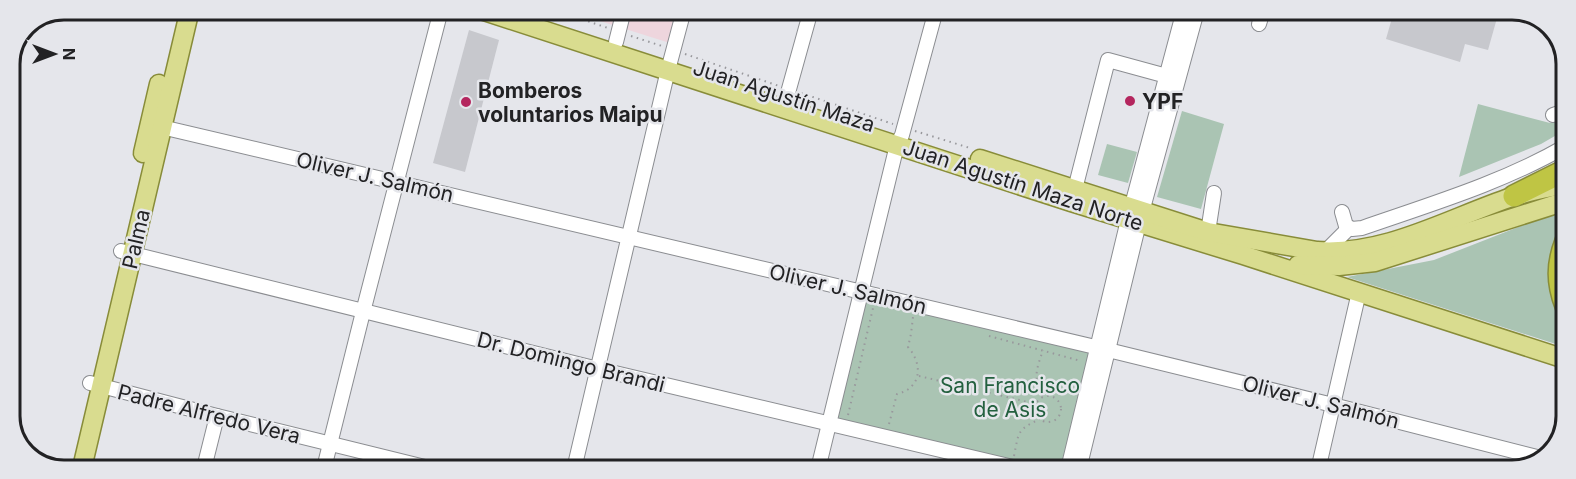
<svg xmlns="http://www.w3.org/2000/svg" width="1576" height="479" viewBox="0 0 1576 479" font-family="Inter,sans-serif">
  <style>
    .commercial { fill: #eed5dd }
    .green { fill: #aac4b3 }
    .building { fill: #c7c8cd }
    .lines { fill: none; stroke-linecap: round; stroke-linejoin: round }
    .minor-casing { stroke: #8b8d91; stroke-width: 16 }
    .major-casing { stroke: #888c39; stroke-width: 21 }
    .highway-casing { stroke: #888c39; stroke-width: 24 }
    .path { stroke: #98989c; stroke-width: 2; stroke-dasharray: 1.5 4.5; stroke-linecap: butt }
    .minor { stroke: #fff; stroke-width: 14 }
    .major { stroke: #d9dc8f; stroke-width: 18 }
    .highway { stroke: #bfc544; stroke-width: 21 }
    .poi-dot { fill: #b4265e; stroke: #e5e6eb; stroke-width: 2 }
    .labels { text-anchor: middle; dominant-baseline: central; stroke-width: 5; stroke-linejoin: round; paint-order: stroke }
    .poi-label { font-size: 21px; font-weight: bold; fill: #222224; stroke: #e5e6eb; text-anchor: start }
    .street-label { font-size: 21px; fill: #222224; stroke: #e5e6eb }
    .park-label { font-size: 21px; fill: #23603f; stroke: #e5e6eb }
    .rim { fill: none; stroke: #222224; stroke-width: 3 }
  </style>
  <rect width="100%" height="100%" fill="#e5e6eb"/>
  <!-- commercial -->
  <path class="commercial" d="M565,10H682L673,44Z"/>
  <!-- green -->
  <g class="green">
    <path d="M1478,104L1550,123L1567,116V129L1541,144L1459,177Z"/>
    <path d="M1182,111L1224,124L1201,209L1157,197Z"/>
    <path d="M1107,144L1137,152L1128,183L1098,175Z"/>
    <path d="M1566,184L1565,347L1347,277L1434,260L1526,224L1545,197Z"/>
    <path d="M860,293L1097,348L1068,469H1021L829,424Z"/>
  </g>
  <!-- building -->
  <g class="building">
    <path d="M1394,11H1499L1488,50L1465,44L1460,62L1386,39Z"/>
    <path d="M469,30L499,40L465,172L433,163Z"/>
  </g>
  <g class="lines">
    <defs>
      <g id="minor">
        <path d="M1259,24L1263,11"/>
        <path d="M616,42L624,10"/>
        <path d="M784,107L811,10"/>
        <path d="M1553,115L1567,110"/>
        <path d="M153,125L1108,350L1333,405L1545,459"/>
        <path d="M1075,189L1108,60L1174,78"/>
        <path d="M1342,212L1346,226L1352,229L1362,228C1431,204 1502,183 1566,146"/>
        <path d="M1208,232L1214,193"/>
        <path d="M121,251L598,369L1021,469"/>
        <path d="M1325,252L1349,228"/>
        <path d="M90,383L217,416L433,469"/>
        <path d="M21,449L26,450"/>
        <path d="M204,468L217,416"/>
        <path d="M324,468L363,312L441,10"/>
        <path d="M574,469L668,70L684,10"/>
        <path d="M818,469L897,145L902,135L936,10"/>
        <path d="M1068,469L1128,220L1184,10"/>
        <path d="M1079,469L1139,223L1197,11"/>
        <path d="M1318,470L1359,292"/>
      </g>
      <g id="major">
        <path d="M481,10L1071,202L1243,255L1565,359"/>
        <path d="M143,153L159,84"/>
        <path d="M980,159L1208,232L1317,251C1385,256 1449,218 1512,197C1529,191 1548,188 1566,184"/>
        <path d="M1298,265L1339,266L1375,262L1566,201"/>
        <path d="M82,468L190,9"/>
      </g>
      <g id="highway">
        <path d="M1514,196L1566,170"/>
        <path d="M1566,306C1557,283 1557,264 1566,241"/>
      </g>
    </defs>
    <!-- minor casing -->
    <use href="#minor" class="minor-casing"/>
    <!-- major casing -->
    <use href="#major" class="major-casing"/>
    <!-- highway casing -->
    <use href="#highway" class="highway-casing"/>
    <!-- path -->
    <g class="path">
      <path d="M554,10L608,28"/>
      <path d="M631,36L662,46"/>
      <path d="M685,54L779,86"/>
      <path d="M801,93L893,124"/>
      <path d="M915,131L970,148"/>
      <path d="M989,336L1081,361"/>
      <path d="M919,376L1036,404"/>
      <circle cx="1048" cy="409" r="13"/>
      <path d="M1043,396C1032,379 1037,368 1043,350"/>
      <path d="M848,415L873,308"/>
      <path d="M889,424L897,394C922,388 923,364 908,347L911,334L913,317"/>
      <path d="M1014,456C1019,431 1017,430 1040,419"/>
      <path d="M1031,461L1056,467V465"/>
    </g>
    <!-- minor -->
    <use href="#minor" class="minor"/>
    <!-- major -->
    <use href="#major" class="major"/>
    <!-- highway -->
    <use href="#highway" class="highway"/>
  </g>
  <!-- markers -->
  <g class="poi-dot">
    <circle cx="1130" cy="101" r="6"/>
    <circle cx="466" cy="102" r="6"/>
  </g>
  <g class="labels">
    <!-- poi labels -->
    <g class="poi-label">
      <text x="478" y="90">Bomberos<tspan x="478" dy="24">voluntarios Maipu</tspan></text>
      <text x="1142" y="101">YPF</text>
    </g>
    <!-- street labels -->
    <g class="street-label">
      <text transform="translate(784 96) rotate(18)">Juan Agustín Maza</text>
      <text transform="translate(375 177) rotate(13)">Oliver J. Salmón</text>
      <text transform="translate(1023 185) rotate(18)">Juan Agustín Maza Norte</text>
      <text transform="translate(136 239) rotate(-77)">Palma</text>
      <text transform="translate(848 289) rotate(13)">Oliver J. Salmón</text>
      <text transform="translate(571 362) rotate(14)">Dr. Domingo Brandi</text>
      <text transform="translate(1321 402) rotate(14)">Oliver J. Salmón</text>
      <text transform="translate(209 414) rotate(14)">Padre Alfredo Vera</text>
    </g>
    <!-- park labels -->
    <g class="park-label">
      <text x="1010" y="385">San Francisco<tspan x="1010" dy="24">de Asis</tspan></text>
    </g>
  </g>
  <!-- crop -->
  <path d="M0 0H1576V479H0ZM64 20H1512A44 44 0 0 1 1556 64V416A44 44 0 0 1 1512 460H64A44 44 0 0 1 20 416V64A44 44 0 0 1 64 20Z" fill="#e5e6eb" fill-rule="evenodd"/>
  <path class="rim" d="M64 20H1512A44 44 0 0 1 1556 64V416A44 44 0 0 1 1512 460H64A44 44 0 0 1 20 416V64A44 44 0 0 1 64 20Z"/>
  <!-- north arrow -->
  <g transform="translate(54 54) rotate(90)" stroke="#e5e6eb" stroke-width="4.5" paint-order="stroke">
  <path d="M0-4.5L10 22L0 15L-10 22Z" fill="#222224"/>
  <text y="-9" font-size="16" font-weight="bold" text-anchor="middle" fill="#222224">N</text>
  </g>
</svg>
